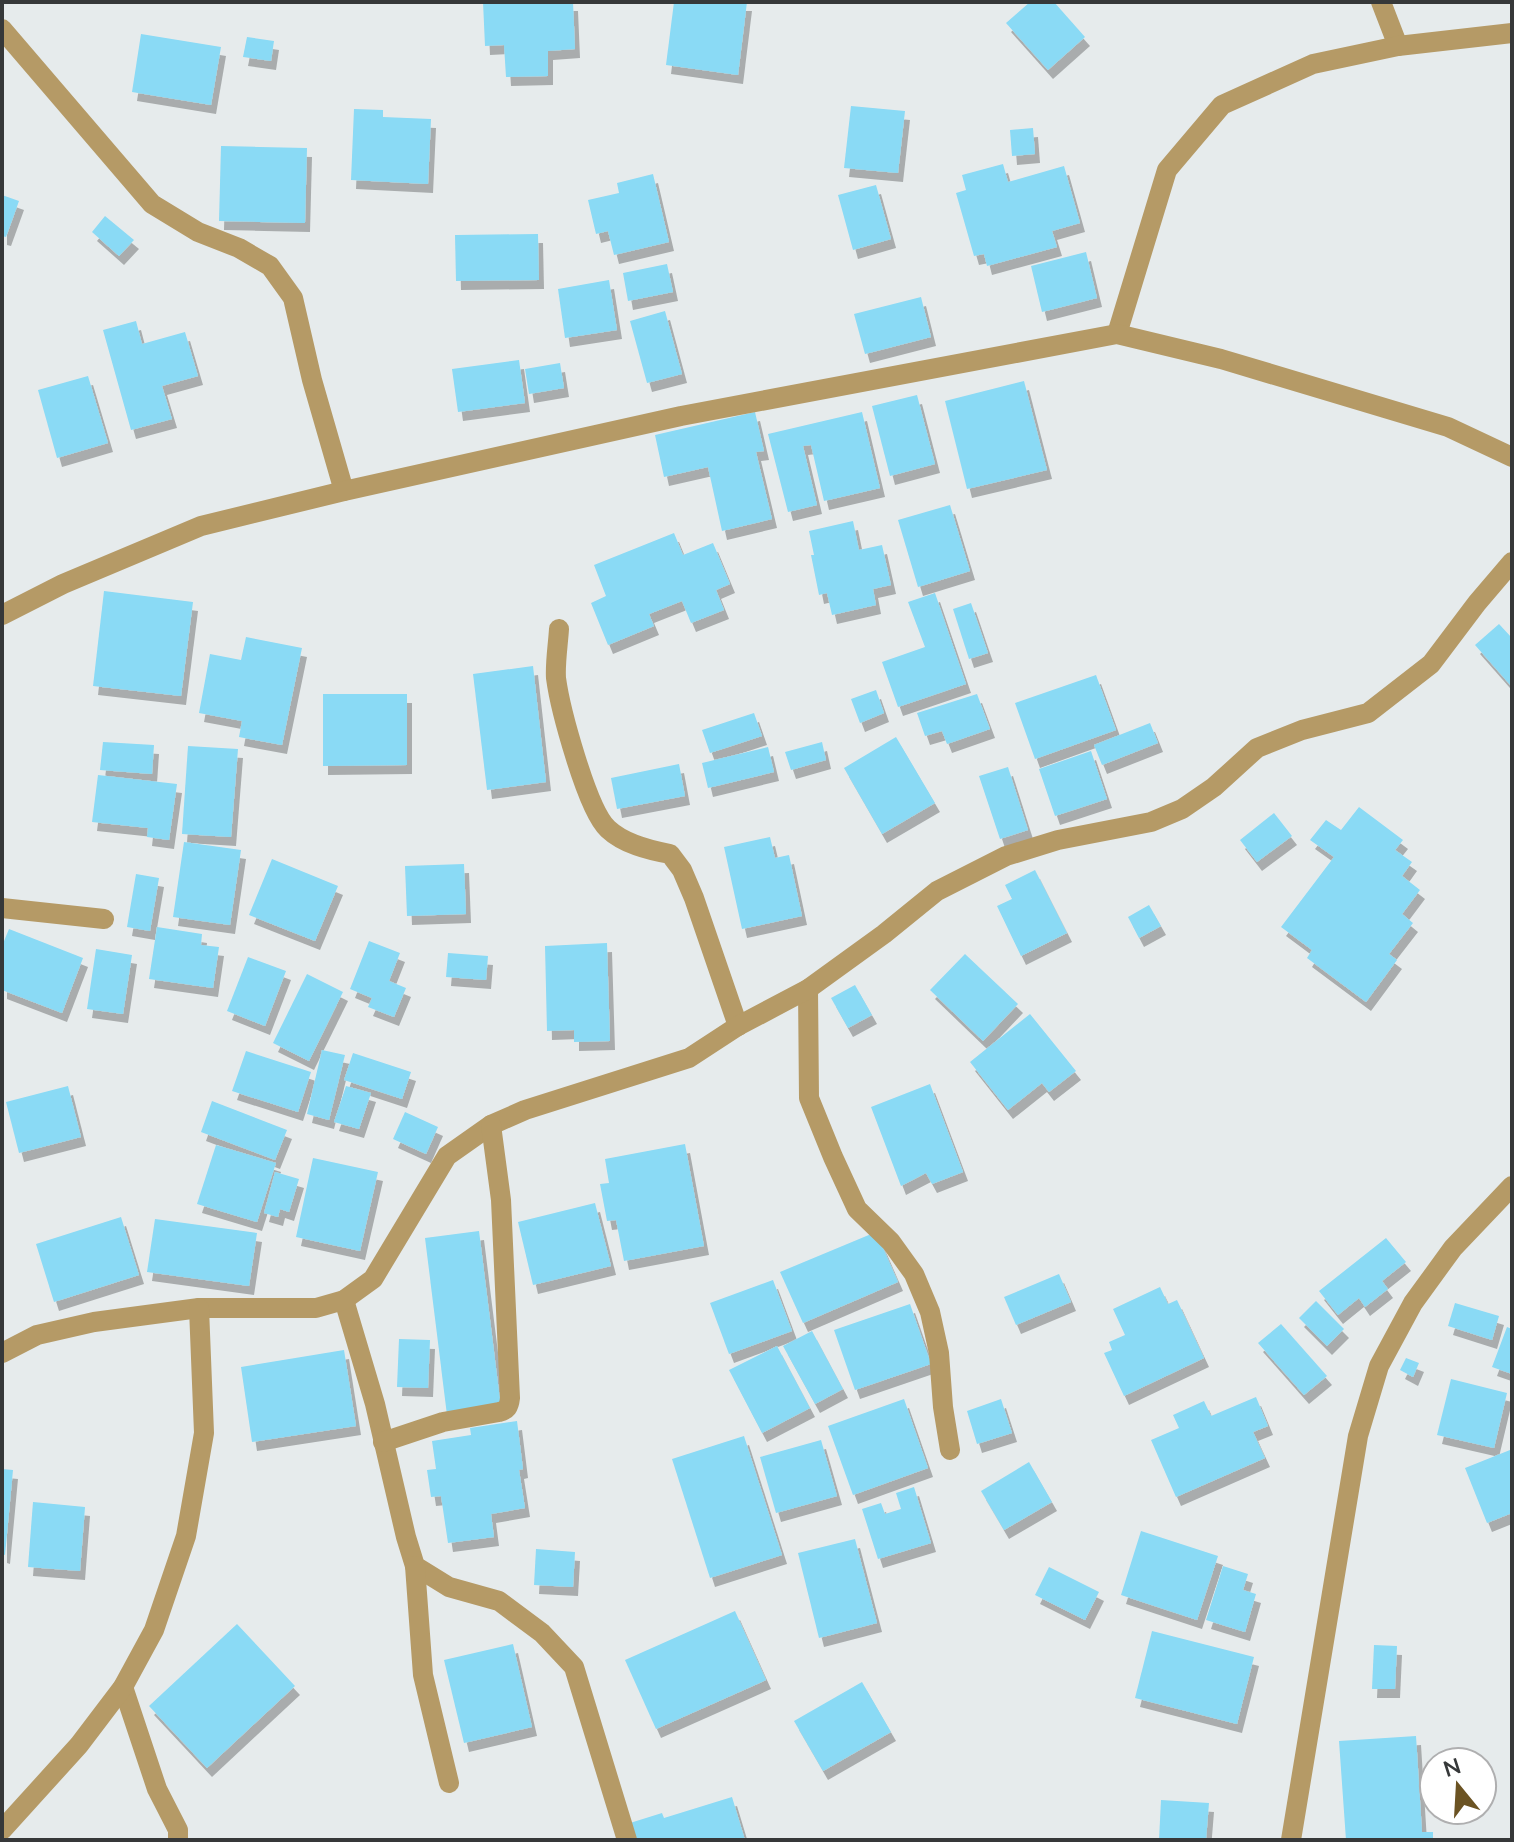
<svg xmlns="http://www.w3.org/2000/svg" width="1514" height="1842" viewBox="0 0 1514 1842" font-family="Mulish,sans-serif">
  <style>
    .building { fill: #8adaf5; filter: url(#shadow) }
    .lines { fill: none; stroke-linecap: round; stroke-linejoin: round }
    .minor { stroke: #b59a66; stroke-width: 20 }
  </style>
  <defs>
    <filter id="shadow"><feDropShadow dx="5" dy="9" stdDeviation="0" flood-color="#0004"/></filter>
  </defs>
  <rect width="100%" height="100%" fill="#e6ebec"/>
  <!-- building -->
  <g class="building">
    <path d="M483,2H573L575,49L548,51V76L506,77L504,45L485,46Z"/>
    <path d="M674,2H747L738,75L666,65Z"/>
    <path d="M1030,2H1054L1085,37L1048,70L1006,23Z"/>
    <path d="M141,34L221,47L211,105L132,92Z"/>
    <path d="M247,37L274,41L271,61L243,57Z"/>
    <path d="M851,106L905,111L898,173L844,168Z"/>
    <path d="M354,109L383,110V117L431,119L428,184L351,180Z"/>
    <path d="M1033,128L1035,154L1012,156L1010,130Z"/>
    <path d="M221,146L307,148L305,223L219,221Z"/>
    <path d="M1003,164L1008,182L1064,166L1080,223L1052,231L1057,247L987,266L984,254L974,256L956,193L966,190L962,175Z"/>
    <path d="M653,174L669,242L614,255L608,231L596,234L588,200L619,193L617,183Z"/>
    <path d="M876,185L891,239L853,250L838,195Z"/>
    <path d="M2,195L19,201L6,237L2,236Z"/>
    <path d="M105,216L134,240L119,256L92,232Z"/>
    <path d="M538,234L539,280L456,281L455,235Z"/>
    <path d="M1086,252L1097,298L1042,312L1031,266Z"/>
    <path d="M667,264L673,292L628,301L623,273Z"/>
    <path d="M609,280L617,330L565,338L558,289Z"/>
    <path d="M921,297L931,337L865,354L854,314Z"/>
    <path d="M665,311L682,374L647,383L630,321Z"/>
    <path d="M136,321L142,344L185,332L198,376L162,386L172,419L131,430L103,330Z"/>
    <path d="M519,360L525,403L458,412L452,369Z"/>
    <path d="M560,363L564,388L529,394L525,369Z"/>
    <path d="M88,376L108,443L57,458L38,390Z"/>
    <path d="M1024,381L1047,470L967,489L945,401Z"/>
    <path d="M917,395L935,464L890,476L872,406Z"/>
    <path d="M755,412L764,451L756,452L772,519L722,531L708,467L664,477L655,435Z"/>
    <path d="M862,412L880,488L824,501L811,445L803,446L817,505L788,512L768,434Z"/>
    <path d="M950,505L970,571L918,587L898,520Z"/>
    <path d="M853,521L859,550L882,545L891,585L873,589L876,605L832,615L827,593L819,595L811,555H814L809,531Z"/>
    <path d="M674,533L683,555L713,543L730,584L716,590L724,610L691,623L682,601L649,614L654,626L608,645L591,603L606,596L594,565Z"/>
    <path d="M104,591L193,602L181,696L93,686Z"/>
    <path d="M935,593L966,684L898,707L882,662L925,647L908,602Z"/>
    <path d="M971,603L988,653L969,659L953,609Z"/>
    <path d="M1499,624L1512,638V687L1475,645Z"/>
    <path d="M246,637L302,648L282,745L239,737L242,721L199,713L210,654L241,660Z"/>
    <path d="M533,666L546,782L487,790L473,674Z"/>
    <path d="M1096,675L1116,730L1035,759L1015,703Z"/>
    <path d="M876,690L884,713L860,723L851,699Z"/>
    <path d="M323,694H407V765L323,766Z"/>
    <path d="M977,694L990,729L947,744L942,731L925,736L917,713Z"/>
    <path d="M754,713L762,736L710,753L702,730Z"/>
    <path d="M1150,723L1158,743L1102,765L1094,745Z"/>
    <path d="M896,737L935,803L882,834L844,768Z"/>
    <path d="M103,742L154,745L152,774L100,770Z"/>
    <path d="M822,742L826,760L791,770L785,752Z"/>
    <path d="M188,746L238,749L231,837L182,834Z"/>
    <path d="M768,747L774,772L708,788L702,763Z"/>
    <path d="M1091,751L1107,799L1055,816L1039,769Z"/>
    <path d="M679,764L685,796L617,809L611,778Z"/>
    <path d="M1008,767L1028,830L1000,839L979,776Z"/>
    <path d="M98,775L177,784L169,840L147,837L148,828L92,822Z"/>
    <path d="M1359,807L1403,840L1395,850L1412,862L1402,876L1420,890L1402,914L1413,923L1389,954L1397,960L1366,1002L1307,958L1312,950L1281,927L1334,857L1310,840L1326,820L1341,830Z"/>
    <path d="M1274,813L1292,836L1257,862L1240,840Z"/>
    <path d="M770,837L775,858L789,855L802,916L742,929L724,847Z"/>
    <path d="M184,842L241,850L230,925L173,917Z"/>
    <path d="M272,859L338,886L315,941L249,915Z"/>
    <path d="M464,864L466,914L407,916L405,866Z"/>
    <path d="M1035,870L1067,933L1021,956L997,906L1012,899L1005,885Z"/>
    <path d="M136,874L159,878L150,931L127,927Z"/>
    <path d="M1149,905L1161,926L1139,938L1128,917Z"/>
    <path d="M157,927L202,934L201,945L219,947L213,988L149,979Z"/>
    <path d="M9,929L83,958L62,1013L2,990V946Z"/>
    <path d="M369,941L400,953L389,981L406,988L394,1017L368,1007L372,998L350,989Z"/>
    <path d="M607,943L610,1041L574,1042V1030L547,1031L545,946Z"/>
    <path d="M96,949L132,955L123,1014L87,1009Z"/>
    <path d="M448,953L488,956L486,980L446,977Z"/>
    <path d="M965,954L1018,1004L983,1041L930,990Z"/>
    <path d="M248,957L286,971L265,1026L227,1011Z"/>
    <path d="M307,974L343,992L309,1061L273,1043Z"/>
    <path d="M855,985L872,1015L848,1028L831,998Z"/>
    <path d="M1030,1014L1076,1071L1049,1092L1042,1083L1008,1110L970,1062Z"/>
    <path d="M322,1050L345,1055L329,1120L307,1114Z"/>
    <path d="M246,1051L311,1072L298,1112L232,1091Z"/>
    <path d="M353,1053L411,1072L402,1099L344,1080Z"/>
    <path d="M930,1084L963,1172L932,1184L926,1173L901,1186L871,1107Z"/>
    <path d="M68,1086L81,1137L19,1153L6,1102Z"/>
    <path d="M346,1086L371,1093L359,1129L334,1122Z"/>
    <path d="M212,1101L287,1130L275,1160L201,1132Z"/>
    <path d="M405,1112L438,1127L426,1154L393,1139Z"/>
    <path d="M685,1144L704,1246L624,1261L616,1220L607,1221L600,1184L609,1183L605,1159Z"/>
    <path d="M216,1145L276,1163L257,1222L197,1204Z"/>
    <path d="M313,1158L378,1172L360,1251L296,1237Z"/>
    <path d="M275,1172L299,1179L289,1212L280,1209L278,1217L264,1213Z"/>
    <path d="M595,1203L611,1266L533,1285L518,1222Z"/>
    <path d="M121,1217L139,1275L54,1302L36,1244Z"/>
    <path d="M155,1219L257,1233L249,1286L147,1272Z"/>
    <path d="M479,1231L501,1408L447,1415L425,1238Z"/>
    <path d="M876,1232L898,1282L803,1323L780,1272Z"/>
    <path d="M1386,1238L1406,1262L1382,1281L1388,1289L1365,1307L1359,1298L1338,1315L1319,1291Z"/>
    <path d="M1059,1274L1071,1302L1016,1325L1004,1297Z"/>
    <path d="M773,1280L792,1331L729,1354L710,1303Z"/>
    <path d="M1160,1287L1168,1304L1177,1300L1204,1358L1124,1396L1104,1353L1112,1350L1109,1342L1125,1335L1113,1309Z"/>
    <path d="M1316,1301L1344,1329L1327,1346L1299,1318Z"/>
    <path d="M1455,1303L1499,1316L1492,1340L1448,1326Z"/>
    <path d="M910,1304L931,1364L855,1390L834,1330Z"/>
    <path d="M1281,1324L1327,1376L1304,1395L1258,1343Z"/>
    <path d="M1507,1327L1512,1329V1374L1492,1367Z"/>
    <path d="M812,1331L843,1389L815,1404L783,1346Z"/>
    <path d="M399,1339L430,1340L428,1388L397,1387Z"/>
    <path d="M777,1346L810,1408L762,1433L729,1370Z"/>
    <path d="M344,1350L356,1426L252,1442L241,1367Z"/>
    <path d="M1406,1358L1419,1363L1413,1377L1400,1370Z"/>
    <path d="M1451,1379L1507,1393L1494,1448L1437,1435Z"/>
    <path d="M1256,1397L1268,1426L1253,1432L1265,1458L1176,1497L1151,1440L1179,1428L1173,1415L1204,1401L1211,1416Z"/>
    <path d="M904,1399L928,1468L853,1495L828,1426Z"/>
    <path d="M1001,1399L1012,1433L977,1444L967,1411Z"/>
    <path d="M517,1421L523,1469L519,1470L525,1508L491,1514L494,1537L448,1543L441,1496L431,1497L427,1470L436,1469L432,1441L471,1435L470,1428Z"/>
    <path d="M744,1436L782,1555L710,1578L672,1459Z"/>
    <path d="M821,1440L837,1496L776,1513L760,1457Z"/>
    <path d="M1510,1450L1512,1455V1513L1487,1523L1465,1468Z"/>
    <path d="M1029,1462L1052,1502L1004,1530L981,1491Z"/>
    <path d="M2,1469L13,1470L5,1555L2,1554Z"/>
    <path d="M914,1487L931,1543L878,1559L862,1509L881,1503L885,1514L901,1509L896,1493Z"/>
    <path d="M33,1502L85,1507L80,1571L28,1567Z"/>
    <path d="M1141,1531L1218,1556L1197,1620L1121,1595Z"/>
    <path d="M855,1539L877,1623L819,1638L798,1553Z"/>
    <path d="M536,1549L575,1552L573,1587L534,1585Z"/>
    <path d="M1223,1566L1248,1574L1243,1590L1256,1594L1245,1632L1206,1620Z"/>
    <path d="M1049,1567L1099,1592L1085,1620L1035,1595Z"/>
    <path d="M735,1611L766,1680L656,1729L625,1660Z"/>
    <path d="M237,1624L295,1686L207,1768L149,1706Z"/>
    <path d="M1152,1631L1254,1657L1237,1724L1135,1698Z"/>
    <path d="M513,1644L532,1727L464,1743L444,1660Z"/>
    <path d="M1374,1645L1397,1646L1395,1689H1372Z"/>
    <path d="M862,1682L891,1732L823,1771L794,1721Z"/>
    <path d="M1416,1736L1422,1832H1433V1840H1346L1339,1741Z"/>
    <path d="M732,1797L745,1840H635L630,1823L662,1813L664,1818Z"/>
    <path d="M1161,1800L1209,1803L1206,1840H1159Z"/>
  </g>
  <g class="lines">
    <!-- minor -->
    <g class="minor">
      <path d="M1381,2L1398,46"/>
      <path d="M2,29L152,204L198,232L239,248L270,266L293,298L312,380L344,491"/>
      <path d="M1117,334L1167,170L1222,105L1313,64L1398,46L1512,33"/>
      <path d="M2,615L63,584L201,526L344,491L681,416L1117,334L1221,359L1448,427L1512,457"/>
      <path d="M559,629C558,645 555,663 556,678C560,708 587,810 608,829C624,844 648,850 670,854L682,870L694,898L738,1026"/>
      <path d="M2,908L104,919"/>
      <path d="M808,989L809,1098L833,1157L857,1209L891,1242L914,1274L930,1312L939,1353L943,1407L950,1450"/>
      <path d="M344,1300L375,1404L406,1537L415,1566L449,1587L499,1601L542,1633L574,1667L627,1840"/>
      <path d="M2,1353L37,1335L94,1322L199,1308H316L344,1300L373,1279L447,1156L491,1125L525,1110L689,1058L738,1026L808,989L884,934L937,891L1006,856L1058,840L1151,822L1182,809L1214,787L1257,748L1302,730L1368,713L1431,664L1477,603L1512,562"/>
      <path d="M383,1442L443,1422L499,1412C507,1410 509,1407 510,1398L501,1200L491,1125"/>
      <path d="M415,1566L423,1675L449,1783"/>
      <path d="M123,1687L157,1789L178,1830V1840"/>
      <path d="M2,1830L79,1745L123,1687L154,1630L186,1536L204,1433L199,1308"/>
      <path d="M1291,1840L1358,1436L1379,1366L1413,1303L1453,1248L1512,1186"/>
    </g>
  </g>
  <!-- border -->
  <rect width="1514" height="1842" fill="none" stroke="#363839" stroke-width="8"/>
  <!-- north arrow -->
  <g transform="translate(1458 1786) rotate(342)"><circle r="38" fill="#ffffff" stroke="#afafb0" stroke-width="2"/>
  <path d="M0-6L14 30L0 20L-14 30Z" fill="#6b5323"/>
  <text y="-12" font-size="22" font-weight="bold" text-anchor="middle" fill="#363839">N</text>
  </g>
</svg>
